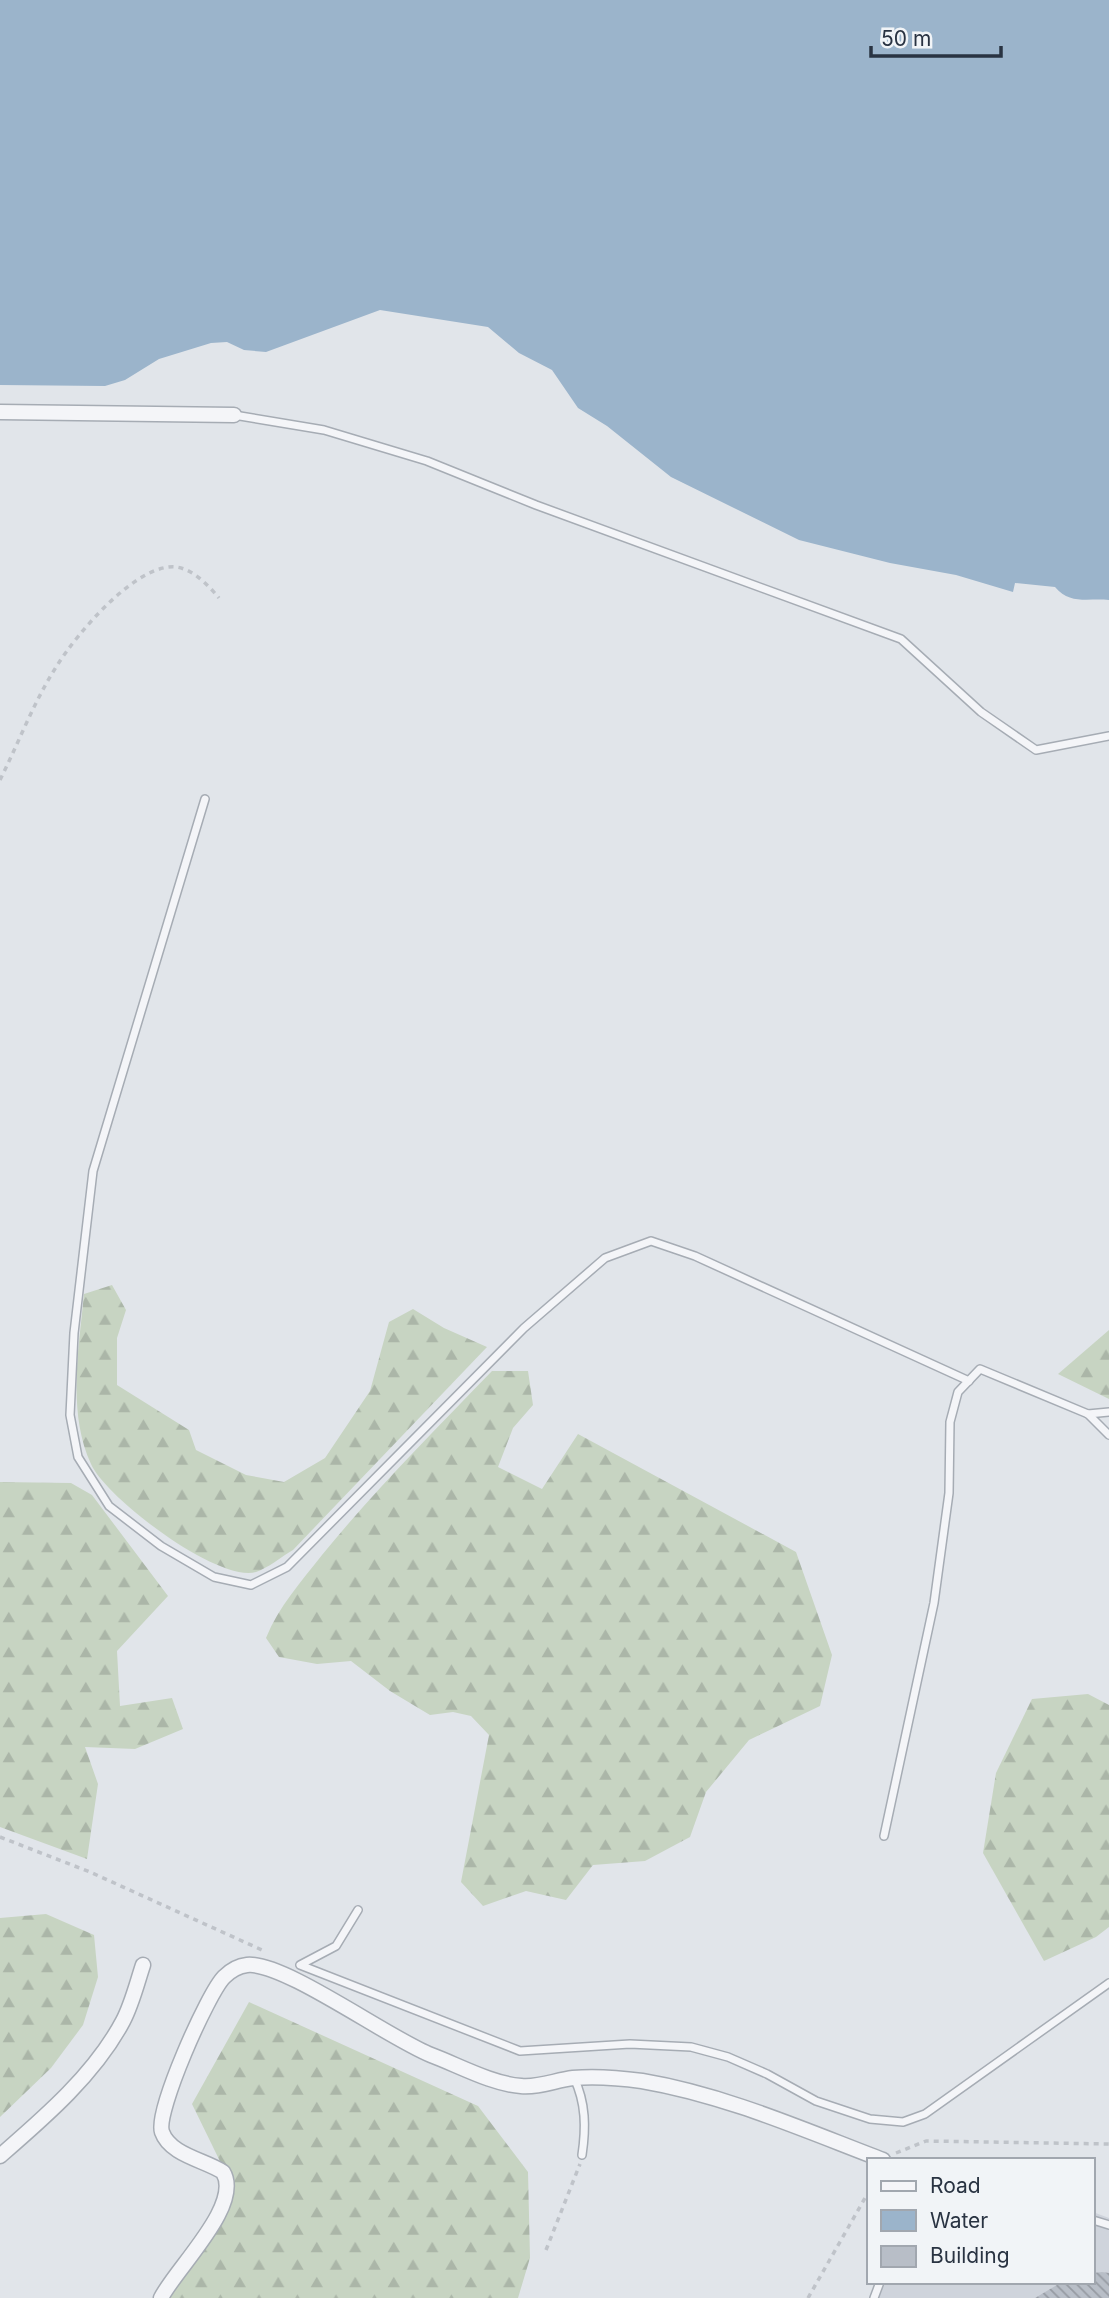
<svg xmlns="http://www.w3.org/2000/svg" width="1109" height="2298" viewBox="0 0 1109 2298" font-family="Inter,sans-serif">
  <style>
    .built { fill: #cfd4dc }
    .forest { fill: url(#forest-firs) }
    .water { fill: #9bb4cb }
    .building { fill: url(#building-back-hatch) }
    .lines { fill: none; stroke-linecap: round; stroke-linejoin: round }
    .service-casing { stroke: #a6acb4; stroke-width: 10 }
    .minor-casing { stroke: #a6acb4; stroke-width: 17 }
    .path { stroke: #bfc3c9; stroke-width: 3.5; stroke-dasharray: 5 5; stroke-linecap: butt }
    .service { stroke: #f4f5f8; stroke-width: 7 }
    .minor { stroke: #f4f5f8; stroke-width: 14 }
  </style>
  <defs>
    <pattern id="forest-firs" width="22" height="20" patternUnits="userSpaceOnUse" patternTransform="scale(1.75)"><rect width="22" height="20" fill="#c7d4c2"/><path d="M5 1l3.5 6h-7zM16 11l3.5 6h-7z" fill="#abb6a8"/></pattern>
    <pattern id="building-back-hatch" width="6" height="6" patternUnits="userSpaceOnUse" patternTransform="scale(1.75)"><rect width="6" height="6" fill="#b8bec7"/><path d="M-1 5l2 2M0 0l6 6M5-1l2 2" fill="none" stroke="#969ba3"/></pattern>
  </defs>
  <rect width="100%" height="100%" fill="#e1e5ea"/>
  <!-- built -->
  <path class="built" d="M1093,2212L1109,2218V2298H870L875,2282H1093Z"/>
  <!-- forest -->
  <g class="forest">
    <path d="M112,1285L126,1310L117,1338V1385L189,1430L196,1450L246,1475L284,1482L325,1458L370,1391L389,1322L413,1309L444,1328L487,1347L293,1550C281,1557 268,1568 256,1572C218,1583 106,1498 91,1464C67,1412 79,1348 84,1294Z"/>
    <path d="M1109,1330V1399L1058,1374Z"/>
    <path d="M492,1371H528L533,1405L513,1428L498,1467L542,1489L578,1434L796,1552L832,1655L820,1706L749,1740L706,1792L690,1837L645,1861L593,1865L566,1900L526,1891L483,1906L461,1882L489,1735L471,1716L453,1712L430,1715L390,1691L351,1661L317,1664L279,1657L266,1638C279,1606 301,1582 322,1555C375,1490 434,1431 492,1371Z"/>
    <path d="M0,1482L71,1483L92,1495L168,1596L117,1651L120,1706L172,1698L183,1729L135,1749L85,1747L98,1784L87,1859L0,1827Z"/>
    <path d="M1088,1694L1109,1705V1927L1096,1937L1044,1961L983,1853L996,1773L1032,1699Z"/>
    <path d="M46,1914L94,1935L98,1977L83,2025L51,2068L0,2117V1918Z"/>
    <path d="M249,2002L478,2106L528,2172L530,2258L518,2298H170L234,2190L192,2104Z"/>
  </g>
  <!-- water -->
  <path class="water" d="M0,0H1109V600C1087,598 1070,605 1055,587L1015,583L1013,592L956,575L890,563L799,540L671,477L607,426L578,408L552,370L519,353L488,327L380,310L266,352L244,350L227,342L211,343L159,359L125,380L105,386L0,385Z"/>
  <!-- building -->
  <path class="building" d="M1102,2272L1109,2273V2298H1035L1062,2282H1093V2273Z"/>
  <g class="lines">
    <defs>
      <g id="service">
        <path d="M234,415L324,430L427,461L536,505L901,639L981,712L1036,750L1109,736"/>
        <path d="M205,799L93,1171L74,1333L70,1415L78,1457L109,1506L161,1546L214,1577L251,1585L287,1567L524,1328L605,1258L651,1241L695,1256L969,1381"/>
        <path d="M1088,1414L1109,1412"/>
        <path d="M884,1836L934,1603L949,1493L950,1422L958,1392L980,1369L1088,1414L1109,1435"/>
        <path d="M358,1910L336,1946L300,1965L520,2051L630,2044L691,2047L728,2057L767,2074L816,2101L870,2119L903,2122L925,2114L1109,1983"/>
        <path d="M574,2078C586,2103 586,2128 582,2155"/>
        <path d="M1093,2220L1109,2225"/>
        <path d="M874,2298L880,2282"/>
      </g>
      <g id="minor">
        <path d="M0,412L234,415"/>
        <path d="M0,2156C45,2117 95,2074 123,2021C132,2004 137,1983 143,1965"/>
        <path d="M161,2298C176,2268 243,2205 223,2172C205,2160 170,2155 162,2132C155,2112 208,1993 224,1977C230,1971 238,1966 247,1965C283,1961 388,2038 431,2055C458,2065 492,2084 521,2086C538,2088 556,2080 573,2078C595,2076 620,2078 642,2081C725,2095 804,2130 883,2160"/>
      </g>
    </defs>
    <!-- service casing -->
    <use href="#service" class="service-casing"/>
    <!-- minor casing -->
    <use href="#minor" class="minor-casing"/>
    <!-- path -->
    <g class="path">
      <path d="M0,780C19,742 34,701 58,664C77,634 136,563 176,567C193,569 209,586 219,598"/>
      <path d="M0,1837L90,1872L262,1950"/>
      <path d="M896,2153L926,2141L1109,2144"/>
      <path d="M546,2250L580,2164"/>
      <path d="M808,2298L869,2191"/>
    </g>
    <!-- service -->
    <use href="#service" class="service"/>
    <!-- minor -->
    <use href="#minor" class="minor"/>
  </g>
  <!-- legend -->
  <rect x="867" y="2158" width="228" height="126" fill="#f1f4f7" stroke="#a1a7af" stroke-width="2"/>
  <rect x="881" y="2181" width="35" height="10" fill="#f4f5f8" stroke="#a1a7af" stroke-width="2"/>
  <text x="930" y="2193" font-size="21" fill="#293342">Road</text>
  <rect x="881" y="2210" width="35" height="21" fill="#9bb4cb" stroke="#a1a7af" stroke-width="2"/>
  <text x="930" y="2228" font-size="21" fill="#293342">Water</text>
  <rect x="881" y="2246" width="35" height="21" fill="#b8bec7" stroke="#a1a7af" stroke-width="2"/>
  <text x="930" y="2263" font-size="21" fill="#293342">Building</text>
  <!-- scale -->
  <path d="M871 46v10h130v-10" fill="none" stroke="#293342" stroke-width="3.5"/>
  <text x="881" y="46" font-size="21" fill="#293342" stroke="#f1f4f7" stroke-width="5" paint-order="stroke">50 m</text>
</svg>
